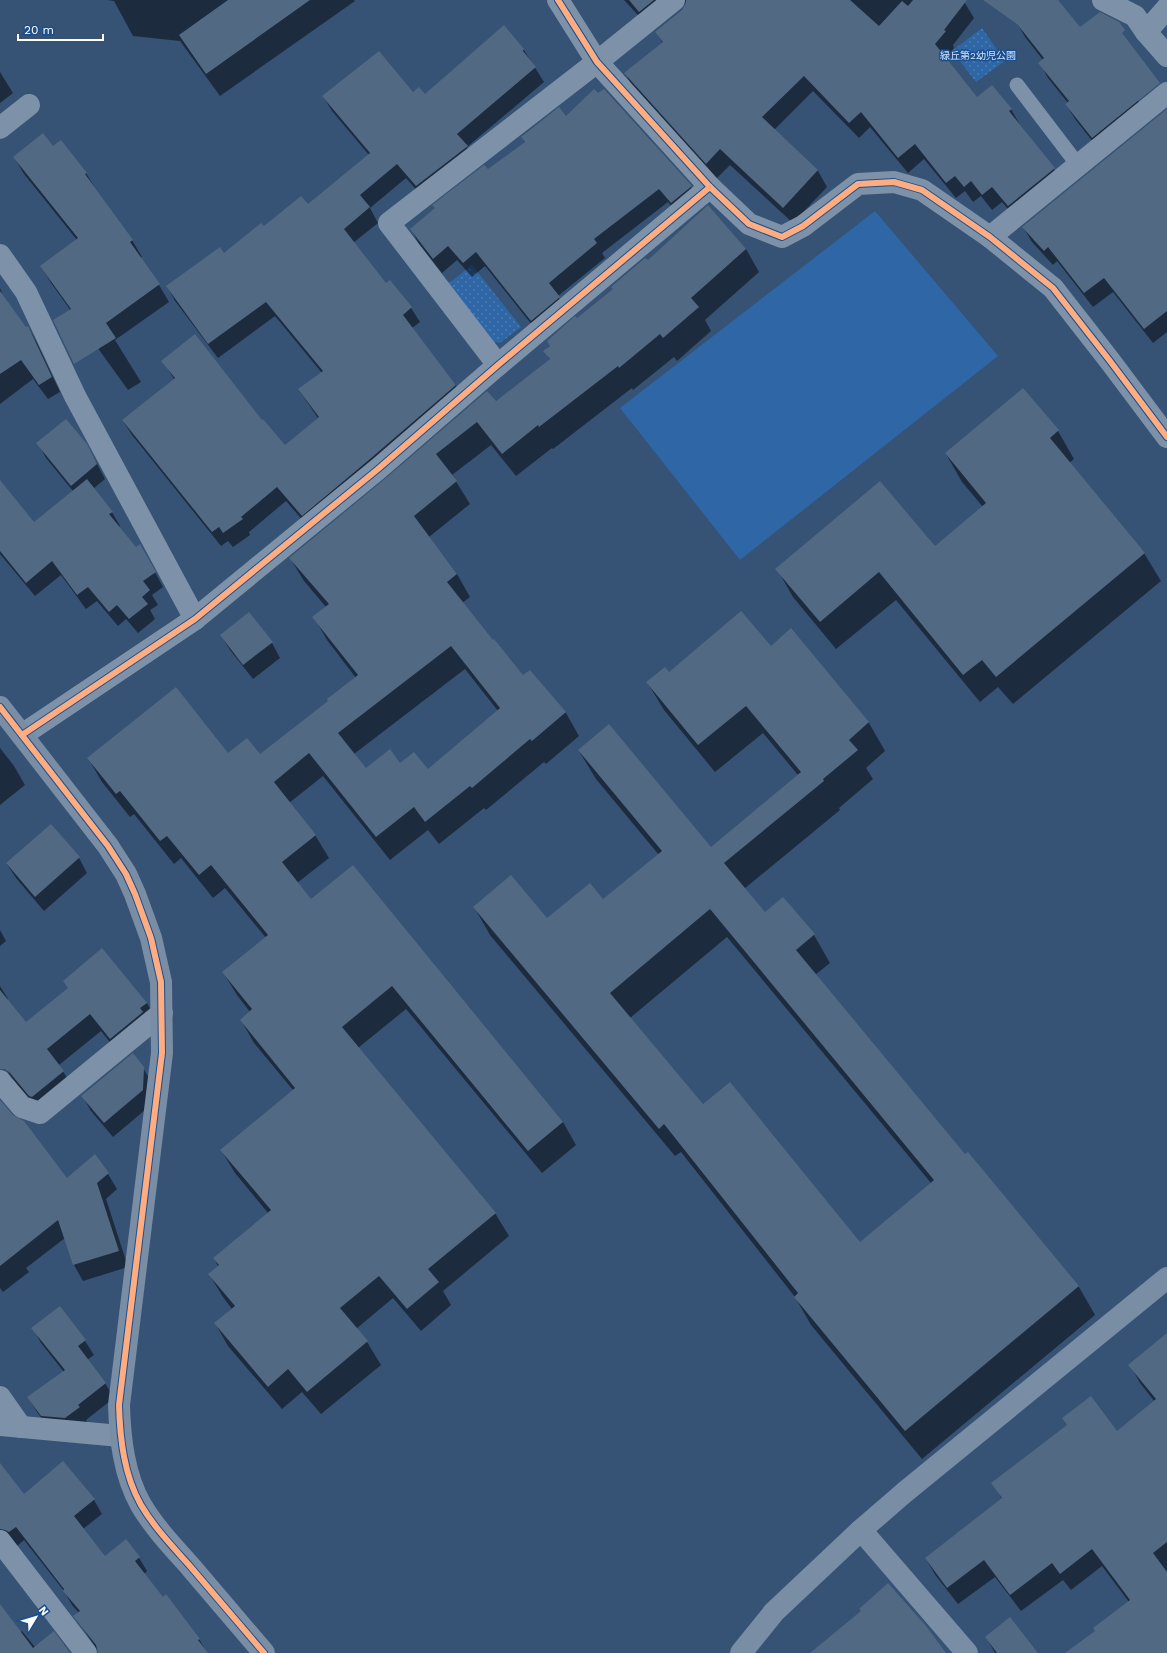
<svg xmlns="http://www.w3.org/2000/svg" width="1167" height="1653" viewBox="0 0 1167 1653" font-family="'Work Sans','Noto Sans JP',sans-serif">
  <style>
    .green { fill: #2f66a5 }
    .park { fill: url(#park-dots) }
    .shadow { fill: #0007; fill-rule: evenodd }
    .building { fill: #526984; fill-rule: evenodd }
    .lines { fill: none; stroke-linecap: round; stroke-linejoin: round }
    .lane { stroke: #7d92a8; stroke-width: 15 }
    .street { stroke: #7d92a8; stroke-width: 22 }
    .secondary { stroke: #798da4; stroke-width: 22 }
    .cycleway-casing { stroke: #1b4f8f; stroke-width: 8 }
    .cycleway { stroke: #ffac80; stroke-width: 6 }
    .labels { text-anchor: middle; dominant-baseline: central; stroke-width: 3; stroke-linejoin: round; paint-order: stroke }
    .park-label { font-size: 10px; fill: #cfe3fa; stroke: #1b4f8f }
  </style>
  <defs>
    <pattern id="park-dots" width="8" height="8" patternUnits="userSpaceOnUse"><rect width="8" height="8" fill="#2f66a5"/><path d="M2 2h.1M6 6h.1" fill="none" stroke="#4e7db2" stroke-width="1.8" stroke-linecap="round"/></pattern>
  </defs>
  <rect width="100%" height="100%" fill="#365274"/>
  <!-- green -->
  <path class="green" d="M875,211L998,356L740,560L620,408Z"/>
  <!-- park -->
  <g class="park">
    <path d="M982,28L1005,61L976,82L952,51Z"/>
    <path d="M472,265L521,327L500,343L486,340L444,287Z"/>
  </g>
  <!-- shadow -->
  <g class="shadow">
    <path d="M107,0H354L355,1L220,96L180,41L133,36L114,1Z"/>
    <path d="M624,0H963L974,18L953,45L954,48L945,58L977,98L1011,109L1020,125L1054,169L1063,185L1018,221L1002,202L992,210L981,196L973,202L965,191L956,198L924,159L908,173L870,127L859,138L813,91L774,130L818,171L827,187L793,223L730,165L716,179L634,89L625,73L663,43L656,32L683,10L687,4L681,3L649,27Z"/>
    <path d="M1017,23L1138,100L1147,115L1101,152L1075,119L1066,104L1068,103L1048,78L1040,63L1043,60L1025,37Z"/>
    <path d="M504,27L524,50L544,82L467,147L476,161L425,200L406,178L370,208L378,223L353,243L386,285L390,281L411,308L420,322L412,328L456,385L464,400L311,530L286,501L249,532L250,535L233,547L228,541L221,546L132,435L123,421L174,379L163,361L262,421L285,446L318,418L299,390L322,373L275,316L218,358L175,301L167,286L224,255L264,228L308,205L369,155L332,111L323,96L413,94L425,96Z"/>
    <path d="M0,72L13,93L0,103Z"/>
    <path d="M565,117L691,187L699,201L680,217L668,202L602,253L605,258L558,296L567,312L540,335L485,266L472,277L457,260L442,273L419,244L411,229L525,143L522,137Z"/>
    <path d="M1167,122V332L1153,343L1113,292L1093,307L1057,261L1053,265L1032,242L1023,227Z"/>
    <path d="M53,148L86,173L95,188L132,240L142,257L140,258L159,285L169,302L115,340L141,382L128,390L51,283L41,266L77,240L24,174L14,157Z"/>
    <path d="M746,249L759,272L705,320L711,331L677,361L674,357L633,390L632,388L553,449L552,448L516,476L491,445L452,475L470,504L429,537L457,574L470,597L462,603L523,677L529,671L566,713L579,736L546,764L544,762L486,810L484,808L439,844L428,830L390,860L323,776L289,803L315,835L329,858L297,883L311,901L563,1122L576,1145L542,1173L406,1009L358,1048L495,1213L509,1236L443,1291L451,1305L421,1331L393,1298L356,1329L367,1342L381,1365L321,1414L302,1392L282,1409L228,1346L215,1323L232,1309L223,1297L209,1274L218,1266L214,1258L268,1213L235,1173L221,1150L293,1090L254,1043L241,1020L250,1012L237,995L223,972L266,938L225,888L213,898L181,858L174,864L134,814L130,817L102,782L88,758L228,755L259,756L329,701L356,678L327,640L314,617L326,607L304,581L290,558L550,360L545,351L577,320L648,262ZM465,669L498,711L428,771L400,764L366,770L354,754Z"/>
    <path d="M0,288L2,293L1,294L26,328L28,327L36,341L60,392L48,399L33,379L0,404Z"/>
    <path d="M1058,431L1074,459L1069,463L1144,553L1161,581L1013,704L998,687L980,702L896,600L836,649L793,597L777,569L934,547L983,507L962,482L946,454Z"/>
    <path d="M38,443L95,460L105,479L93,489L112,512L120,526L119,527L136,548L148,559L163,587L152,595L158,605L150,610L155,619L138,633L126,619L118,626L97,601L86,609L61,575L35,596L0,554V481L34,523L73,491L46,458Z"/>
    <path d="M791,630L869,723L885,751L866,768L873,779L839,808L840,810L744,889L765,913L814,935L830,963L815,975L965,1155L968,1153L1079,1287L1095,1315L922,1459L811,1325L795,1297L681,1152L675,1156L490,935L474,907L547,919L603,900L659,855L596,779L579,751L711,848L798,775L763,733L715,772L664,710L647,682L669,673L770,647ZM727,937L931,1183L860,1243L703,1106L630,1018Z"/>
    <path d="M221,635L272,643L280,658L253,679L230,650Z"/>
    <path d="M0,748L14,766L25,785L0,805Z"/>
    <path d="M79,858L87,873L44,911L16,878L7,864Z"/>
    <path d="M0,930L6,941L0,946Z"/>
    <path d="M0,986L8,999L7,1000L26,1024L147,1003L157,1021L121,1056L101,1031L59,1065L74,1089L42,1114L17,1088L7,1070L0,1045Z"/>
    <path d="M143,1068L152,1083L151,1105L113,1137L91,1111L83,1097Z"/>
    <path d="M0,1101L66,1179L108,1174L117,1189L106,1199L128,1267L83,1281L74,1265L65,1238L26,1268L29,1272L3,1292L0,1288Z"/>
    <path d="M33,1328L85,1341L94,1355L87,1360L105,1383L114,1398L86,1420L88,1423L51,1431L37,1412L28,1397L64,1372L41,1343Z"/>
    <path d="M1167,1335V1653H1067L1096,1631L1129,1602L1102,1566L1071,1590L1063,1580L1021,1611L995,1577L958,1604L936,1576L926,1559L1002,1499L993,1483L1068,1426L1063,1419L1117,1432L1155,1402L1140,1383L1130,1365Z"/>
    <path d="M0,1465L23,1495L94,1500L102,1514L83,1529L105,1557L126,1541L139,1558L147,1571L144,1574L163,1598L199,1639L207,1653H99L75,1616L79,1613L72,1605L64,1591L24,1540L17,1546L0,1545Z"/>
    <path d="M0,1605L20,1633L22,1631L35,1647L69,1653H0Z"/>
    <path d="M986,1637L1036,1653H995Z"/>
  </g>
  <!-- building -->
  <g class="building">
    <path d="M228,0H310L206,74L179,35Z"/>
    <path d="M629,0H654L639,12Z"/>
    <path d="M686,0H850L879,26L902,1L908,6L913,0H967L944,30L946,31L935,44L977,97L992,85L1012,109L1009,111L1055,168L1008,206L992,187L982,195L971,181L964,187L955,176L946,183L915,144L898,158L861,112L849,123L804,76L762,117L818,170L783,208L720,149L706,164L624,73L663,42L655,32L682,10L685,5Z"/>
    <path d="M983,0H1058L1080,27L1100,12L1119,22L1125,30L1122,33L1160,83L1092,138L1065,104L1069,101L1038,63L1044,58L1017,24Z"/>
    <path d="M504,25L524,49L523,51L536,67L457,134L468,146L416,186L397,164L360,195L370,207L344,229L386,283L390,280L412,307L403,315L456,385L370,459L302,516L277,487L241,517L243,519L223,533L219,527L212,532L122,420L175,378L161,361L195,334L262,420L263,419L285,445L319,417L298,389L323,371L266,302L208,344L166,286L220,247L224,253L261,223L264,226L301,196L308,204L370,153L322,96L379,51L413,92L419,87L425,94Z"/>
    <path d="M594,89L598,93L604,89L692,186L671,203L659,189L594,239L597,243L549,283L560,297L531,321L476,252L463,263L448,246L433,259L410,229L435,208L432,205L484,165L488,169L525,142L521,137L559,107L566,116Z"/>
    <path d="M1167,109V311L1144,329L1104,278L1084,293L1048,247L1044,251L1022,227Z"/>
    <path d="M43,133L53,146L61,140L87,173L85,174L133,240L130,242L160,284L106,323L116,338L74,364L53,320L71,309L40,266L78,238L13,157Z"/>
    <path d="M708,205L746,249L691,298L699,307L663,338L660,334L619,368L618,366L539,427L538,425L502,454L477,422L436,454L457,481L414,516L457,574L447,582L493,640L494,639L523,675L530,670L566,712L532,741L530,739L472,788L470,786L425,822L414,807L376,837L309,753L274,782L316,835L282,862L311,899L353,865L563,1122L528,1151L392,986L342,1027L496,1213L428,1269L439,1282L407,1309L379,1276L340,1308L368,1341L307,1392L288,1369L268,1387L214,1323L235,1306L208,1274L219,1265L213,1258L271,1210L220,1150L295,1088L240,1020L252,1009L222,972L268,935L211,865L199,875L167,836L160,841L120,791L116,794L87,758L176,687L228,753L247,738L260,754L328,701L327,699L358,675L312,617L329,604L289,558L386,478L487,391L496,401L550,359L543,351L550,346L547,341L575,316L577,318L613,289L611,287L645,258L648,260ZM451,646L500,708L428,769L414,752L400,763L390,749L366,768L338,733Z"/>
    <path d="M0,291L26,327L28,326L52,377L39,385L21,360L0,374Z"/>
    <path d="M1023,388L1059,430L1050,438L1145,553L996,677L982,660L963,675L879,572L820,622L775,569L880,481L935,546L986,503L945,453Z"/>
    <path d="M66,419L87,444L97,464L71,486L36,443Z"/>
    <path d="M87,479L113,512L109,514L136,547L140,544L156,572L143,581L150,590L142,597L148,604L129,619L117,605L109,612L88,587L77,595L52,561L26,583L0,551V480L34,522Z"/>
    <path d="M741,611L771,646L791,628L869,722L849,740L858,750L823,779L824,781L724,863L765,912L783,897L815,934L796,950L965,1154L968,1152L1079,1286L905,1431L794,1297L798,1293L664,1124L659,1129L473,907L511,875L547,918L590,883L603,899L662,851L578,750L609,724L711,847L801,772L746,706L698,745L646,682L665,667L669,672ZM710,909L934,1180L860,1242L730,1082L703,1104L610,993Z"/>
    <path d="M249,612L273,642L243,665L220,635Z"/>
    <path d="M51,824L80,857L35,897L6,863Z"/>
    <path d="M102,948L147,1003L140,1008L143,1012L110,1039L90,1014L47,1049L64,1071L32,1097L29,1096L10,1073L5,1069H0V990L26,1022L68,988L63,981Z"/>
    <path d="M133,1053L144,1067L143,1090L104,1123L81,1096Z"/>
    <path d="M0,1100L13,1115L24,1121L67,1178L95,1154L109,1173L97,1183L119,1251L73,1265L58,1220L0,1266Z"/>
    <path d="M60,1306L86,1340L78,1346L106,1383L78,1405L80,1407L65,1418L41,1416L27,1397L65,1370L31,1328Z"/>
    <path d="M1167,1333V1542L1153,1553L1167,1572V1653H1065L1095,1631L1093,1628L1130,1600L1092,1549L1060,1574L1052,1563L1010,1595L984,1560L947,1588L925,1558L1002,1498L991,1483L1067,1425L1062,1418L1091,1396L1117,1431L1156,1399L1128,1365Z"/>
    <path d="M63,1461L95,1499L74,1516L105,1556L126,1539L140,1557L135,1561L163,1597L166,1594L200,1639L198,1640L208,1653H98L96,1645L73,1616L80,1611L63,1591L64,1589L16,1527L9,1532L5,1530L0,1529V1463L24,1494Z"/>
    <path d="M888,1583L926,1626L946,1653H810L861,1611L859,1609Z"/>
    <path d="M0,1604L33,1648L54,1631L70,1653H0Z"/>
    <path d="M1010,1617L1038,1653H997L985,1637Z"/>
  </g>
  <g class="lines">
    <!-- lane -->
    <path class="lane" d="M1017,85L1078,165"/>
    <!-- street -->
    <g class="street">
      <path d="M558,0L597,62L710,187L749,224L782,237L803,226L858,184L894,182L922,190L990,237L1053,288L1110,361L1167,437"/>
      <path d="M1103,0L1135,16L1146,32L1167,56"/>
      <path d="M1146,32L1167,8"/>
      <path d="M0,128L29,105"/>
      <path d="M990,237L1167,93"/>
      <path d="M0,255L26,292L75,396L195,619"/>
      <path d="M498,365L389,223L597,62L674,0"/>
      <path d="M22,735L195,619L378,469L498,365L710,187"/>
      <path d="M0,1081L22,1107L40,1113L162,1013"/>
      <path d="M0,1397L21,1427"/>
      <path d="M0,1425L120,1436"/>
      <path d="M0,1541L86,1653"/>
    </g>
    <!-- secondary -->
    <g class="secondary">
      <path d="M0,707L108,846L126,874L135,894L151,938L161,982L162,1053L119,1405C120,1439 124,1475 141,1505C154,1527 172,1546 189,1565C214,1594 239,1624 264,1653"/>
      <path d="M861,1530L967,1653"/>
      <path d="M741,1653L774,1612L861,1530L905,1492L1167,1278"/>
    </g>
    <defs>
      <g id="cycleway">
        <path d="M558,0L597,62L710,187L749,224L782,237L803,226L858,184L894,182L922,190L990,237L1053,288L1110,361L1167,437"/>
        <path d="M0,707L108,846L126,874L135,894L151,938L161,982L162,1053L119,1405C120,1439 124,1475 141,1505C154,1527 172,1546 189,1565C214,1594 239,1624 264,1653"/>
        <path d="M22,735L195,619L378,469L498,365L710,187"/>
      </g>
    </defs>
    <!-- cycleway casing -->
    <use href="#cycleway" class="cycleway-casing"/>
    <!-- cycleway -->
    <use href="#cycleway" class="cycleway"/>
  </g>
  <g class="labels">
    <!-- park labels -->
    <g class="park-label">
      <text x="978" y="55">緑丘第2幼児公園</text>
    </g>
  </g>
  <!-- north arrow -->
  <g transform="translate(36 1617) rotate(52)" stroke="#1b4f8f" stroke-width="3" paint-order="stroke">
  <path d="M0-3L7 15L0 10L-7 15Z" fill="#ffffff"/>
  <text y="-6" font-size="11" font-weight="bold" text-anchor="middle" fill="#ffffff">N</text>
  </g>
  <!-- scale -->
  <path d="M18 34v6h85v-6" fill="none" stroke="#ffffff" stroke-width="2"/>
  <text x="24" y="34" font-size="12" fill="#ffffff" stroke="#1b4f8f" stroke-width="3" paint-order="stroke">20 m</text>
</svg>
